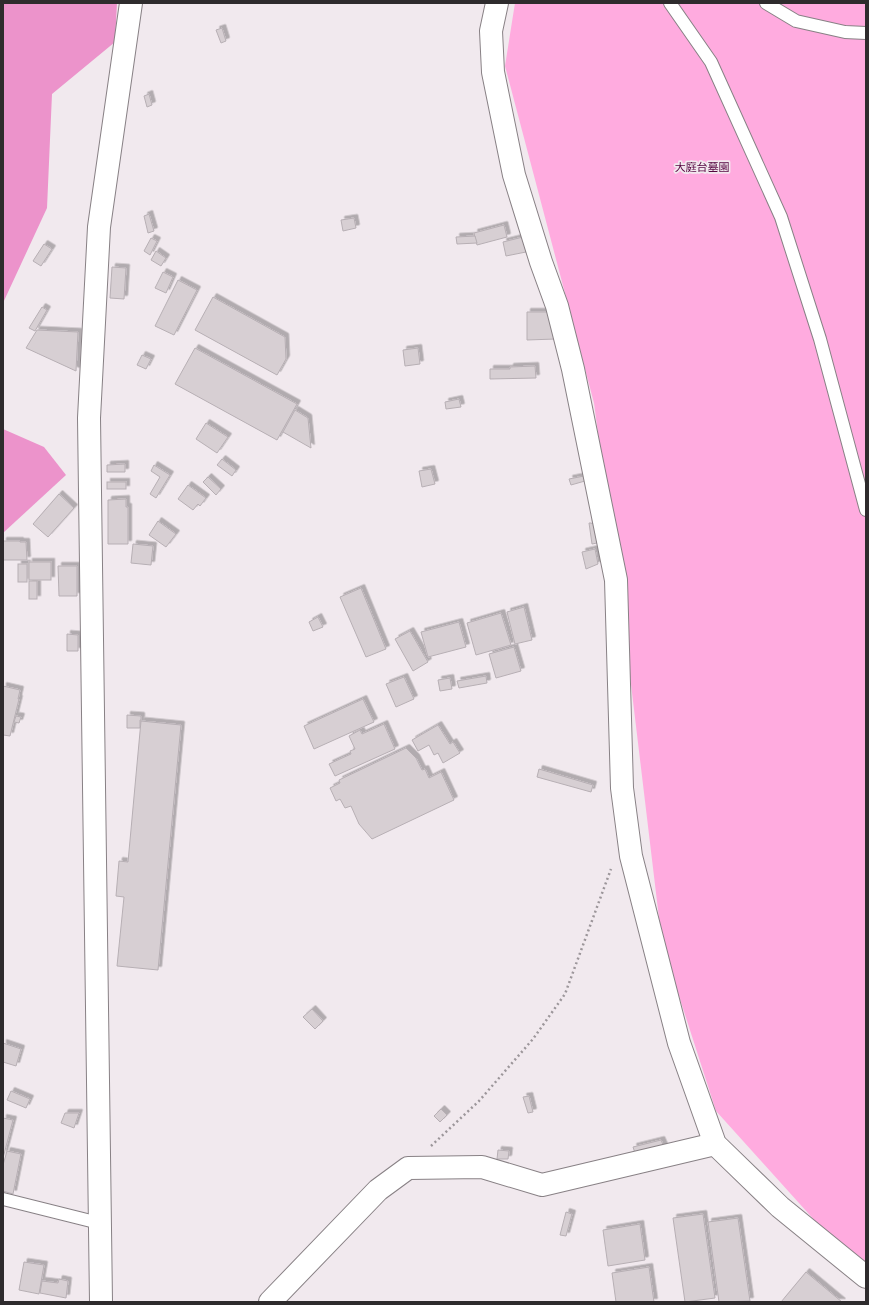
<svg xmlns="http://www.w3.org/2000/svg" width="869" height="1305" viewBox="0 0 869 1305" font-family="'Archivo Narrow','Noto Sans JP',sans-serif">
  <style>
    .green { fill: #ffabdf }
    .forest { fill: #ec93cb }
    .building { fill: #d7cfd3; stroke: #b7afb4; filter: url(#shadow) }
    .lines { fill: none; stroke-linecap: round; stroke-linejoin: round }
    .service-casing { stroke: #888185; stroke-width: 14 }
    .minor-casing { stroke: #888185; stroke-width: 24 }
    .tertiary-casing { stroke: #888185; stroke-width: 24 }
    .path { stroke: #9c969a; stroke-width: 2.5; stroke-dasharray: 2 3; stroke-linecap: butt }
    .service { stroke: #fff; stroke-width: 12 }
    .minor { stroke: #fff; stroke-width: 22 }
    .tertiary { stroke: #fff; stroke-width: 22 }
    .labels { text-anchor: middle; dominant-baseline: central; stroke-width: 3.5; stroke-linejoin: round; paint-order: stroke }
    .park-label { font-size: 11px; fill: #560541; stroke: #f1e9ee }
  </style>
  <defs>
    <filter id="shadow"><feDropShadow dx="3.5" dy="-3.5" stdDeviation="0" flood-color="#0004"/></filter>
  </defs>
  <rect width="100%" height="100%" fill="#f1e9ee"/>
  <!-- green -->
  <path class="green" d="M515,3H866V1268L835,1243L716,1111L662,943L630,676L594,403L505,66Z"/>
  <!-- forest -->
  <g class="forest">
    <path d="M3,3H117L115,42L52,94L47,208L3,303Z"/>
    <path d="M3,429L44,447L66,475L3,533Z"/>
  </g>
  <!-- building -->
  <g class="building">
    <path d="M222,28L226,41L221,43L216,30Z"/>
    <path d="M149,94L152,105L147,107L144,96Z"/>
    <path d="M149,214L154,231L148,233L144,216Z"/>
    <path d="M354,218L356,228L343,231L341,220Z"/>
    <path d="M504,225L507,237L477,245L474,233Z"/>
    <path d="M475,236L477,243L457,244L456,237Z"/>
    <path d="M523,237L526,252L506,256L503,242Z"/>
    <path d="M151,238L157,241L150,255L144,251Z"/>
    <path d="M44,244L52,249L41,266L33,261Z"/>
    <path d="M156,251L166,258L161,266L151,260Z"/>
    <path d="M112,267L126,268L124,299L110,298Z"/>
    <path d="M163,272L173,277L166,293L155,288Z"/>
    <path d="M178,280L197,290L174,335L155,326Z"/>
    <path d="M213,297L285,337L286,359L277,375L195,330Z"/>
    <path d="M42,307L47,310L35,331L29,328Z"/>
    <path d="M527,312H552L556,339L527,340Z"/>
    <path d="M37,330L78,332L76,371L26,348Z"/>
    <path d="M195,348L297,404L277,440L175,384Z"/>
    <path d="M418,348L420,364L405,366L403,350Z"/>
    <path d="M142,355L151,359L146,369L137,365Z"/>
    <path d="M535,366L536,378L490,379V369H510V367Z"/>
    <path d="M459,399L461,407L446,409L445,402Z"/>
    <path d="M295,410L308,418L311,448L283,432Z"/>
    <path d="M206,423L228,437L217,453L196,439Z"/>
    <path d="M222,459L236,470L232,476L217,465Z"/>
    <path d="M125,464V472H107V465Z"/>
    <path d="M154,465L170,475L156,498L150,494L160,477L151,471Z"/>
    <path d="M431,469L435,484L422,487L419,471Z"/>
    <path d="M584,476L585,481L571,485L569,479Z"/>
    <path d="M208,477L221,489L216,495L203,482Z"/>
    <rect x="107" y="482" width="19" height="7"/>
    <path d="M188,485L206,498L200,506L198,504L193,510L178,499Z"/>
    <path d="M59,494L74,508L48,537L33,524Z"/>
    <path d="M126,499V507H128V544H108V500Z"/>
    <path d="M158,521L176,534L166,547L149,535Z"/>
    <path d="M589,523H591L599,526L602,542L592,544Z"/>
    <path d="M3,541H20V542H26L27,560H3Z"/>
    <path d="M133,544L153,546L151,565L131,563Z"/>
    <path d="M595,549L598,564L586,569L582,552Z"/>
    <rect x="29" y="562" width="22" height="18"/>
    <rect x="18" y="564" width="9" height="18"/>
    <path d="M58,566H77V596H59Z"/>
    <rect x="29" y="581" width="8" height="18"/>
    <path d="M361,588L386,649L366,657L340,597Z"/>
    <path d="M524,607L532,640L515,644L507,612Z"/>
    <path d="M501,613L511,645L476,655L467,623Z"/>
    <path d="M318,617L323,627L313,631L309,622Z"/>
    <path d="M459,622L466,647L428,657L421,632Z"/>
    <path d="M410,631L428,662L413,671L395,639Z"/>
    <path d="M67,634L78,635V651H67Z"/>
    <path d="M514,647L521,671L496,678L489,654Z"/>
    <path d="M486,676L487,683L459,688L457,681Z"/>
    <path d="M404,677L414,699L396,707L386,684Z"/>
    <path d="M450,678L452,689L440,691L438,680Z"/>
    <path d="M3,686L20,690L18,699H19L10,736L3,735Z"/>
    <path d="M363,699L374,722L314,749L304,726Z"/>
    <path d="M127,715L141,716V720H140V728H127Z"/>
    <path d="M16,716L21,717L19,723L14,722Z"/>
    <path d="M141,721L181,725L158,970L117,966L124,897L116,896L119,861L128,862Z"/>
    <path d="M384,724L395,749L335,776L329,764L351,754L350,751L355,749L349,736L360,730L362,734Z"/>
    <path d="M438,725L450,744L453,742L460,753L443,763L438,753L434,755L429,745L418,751L412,740Z"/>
    <path d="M406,748L416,758L422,770L425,769L429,778L441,772L454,800L372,839L359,824L351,806L345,808L340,799L336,801L330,788L340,783L339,780Z"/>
    <path d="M539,769L593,785L591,792L537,777Z"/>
    <path d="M312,1009L323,1021L315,1029L303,1017Z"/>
    <path d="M3,1043L21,1049L16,1066L3,1062Z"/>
    <path d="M11,1091L30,1099L26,1108L7,1100Z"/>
    <path d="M529,1096L533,1112L528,1113L523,1097Z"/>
    <path d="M441,1109L447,1115L440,1122L434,1116Z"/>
    <path d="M65,1113H79L74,1128L61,1123Z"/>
    <path d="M3,1118L13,1120L3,1158Z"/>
    <path d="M661,1140L664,1147L635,1153L633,1147Z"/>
    <path d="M498,1150L509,1151L508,1159H497Z"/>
    <path d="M7,1151L21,1154L13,1194L3,1191V1165Z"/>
    <path d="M566,1212L572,1214L566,1236L560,1235Z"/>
    <path d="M703,1214L715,1298L685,1302L673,1218Z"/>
    <path d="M738,1218L750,1301L719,1302L708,1222Z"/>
    <path d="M640,1224L645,1260L608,1266L603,1230Z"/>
    <path d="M24,1262L44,1265L39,1294L19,1290Z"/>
    <path d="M649,1267L654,1302H616L612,1273Z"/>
    <path d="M806,1272L842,1302H781Z"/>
    <path d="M59,1279L68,1281L66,1298L40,1293L42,1281L58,1283Z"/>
  </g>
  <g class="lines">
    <defs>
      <g id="service">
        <path d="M670,3L711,62L781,217L820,339L866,510"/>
        <path d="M766,3L796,21L845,32L866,33"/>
        <path d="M3,1199L99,1223"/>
      </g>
      <g id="minor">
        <path d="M497,3L491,31L493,72L514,175L541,262L557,306L573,369L616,580L622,788L631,856L679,1043L715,1144L780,1207L866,1277"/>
        <path d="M270,1302L378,1190L408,1168L482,1167L542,1185L715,1144"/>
      </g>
      <path id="tertiary" d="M101,1302L89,418L99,227L131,3"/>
    </defs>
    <!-- service casing -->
    <use href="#service" class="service-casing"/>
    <!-- minor casing -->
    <use href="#minor" class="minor-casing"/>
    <!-- tertiary casing -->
    <use href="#tertiary" class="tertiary-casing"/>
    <!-- path -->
    <path class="path" d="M431,1146L479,1101L533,1039L565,994L611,869"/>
    <!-- service -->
    <use href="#service" class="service"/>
    <!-- minor -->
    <use href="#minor" class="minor"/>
    <!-- tertiary -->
    <use href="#tertiary" class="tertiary"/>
  </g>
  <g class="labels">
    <!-- park labels -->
    <g class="park-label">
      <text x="702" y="167">大庭台墓園</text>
    </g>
  </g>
  <!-- border -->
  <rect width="869" height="1305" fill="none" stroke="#2e2b2d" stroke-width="8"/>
</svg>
